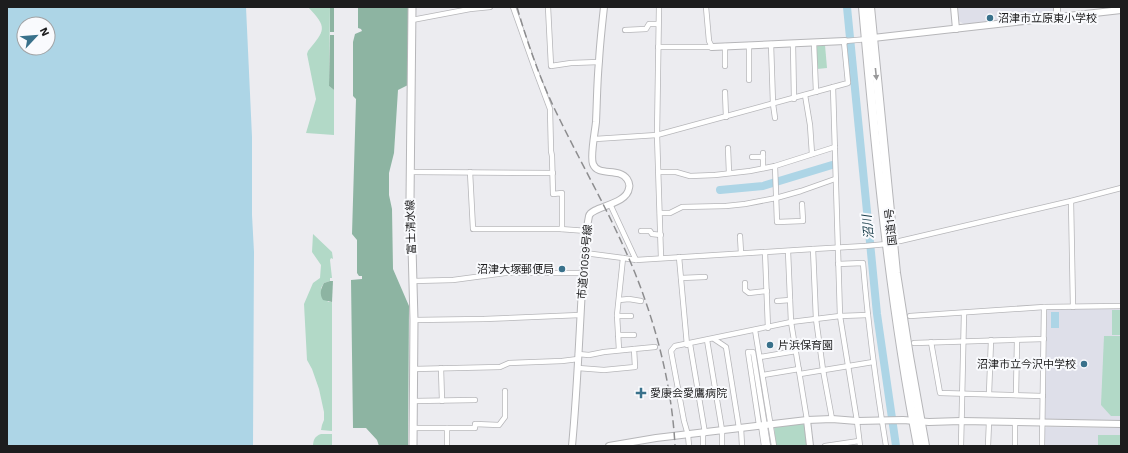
<svg xmlns="http://www.w3.org/2000/svg" width="1128" height="453" viewBox="0 0 1128 453" font-family="'Work Sans','Noto Sans JP',sans-serif">
  <style>
    .built { fill: #dedfe9 }
    .green { fill: #b2d9c7 }
    .forest { fill: #8db4a2 }
    .water { fill: #add5e6; fill-rule: evenodd }
    .lines { fill: none; stroke-linecap: round; stroke-linejoin: round }
    .river { stroke: #add5e6; stroke-width: 8 }
    .minor-casing { stroke: #b6b6b9; stroke-width: 6 }
    .tertiary-casing { stroke: #b6b6b9; stroke-width: 8 }
    .secondary-casing { stroke: #b6b6b9; stroke-width: 9 }
    .trunk-casing { stroke: #b6b6b9; stroke-width: 10 }
    .minor { stroke: #fff; stroke-width: 4.5 }
    .tertiary { stroke: #fff; stroke-width: 6 }
    .secondary { stroke: #fff; stroke-width: 7 }
    .trunk { stroke: #fff; stroke-width: 8 }
    .rail { stroke: #8d8d8f; stroke-width: 1.5; stroke-dasharray: 8 4; stroke-linecap: butt }
    .oneway { fill: #99999a }
    .poi-dot { fill: #39718b; stroke: #f9fafd; stroke-width: 1.5 }
    .labels { text-anchor: middle; dominant-baseline: central; stroke-width: 4; stroke-linejoin: round; paint-order: stroke }
    .poi-label { font-size: 11px; fill: #1d1d1e; stroke: #f9fafd; text-anchor: start }
    .street-label { font-size: 11px; fill: #1d1d1e; stroke: #f9fafd }
    .water-label { font-size: 12px; font-style: italic; fill: #103542; stroke: #f9fafd }
  </style>
  <rect width="100%" height="100%" fill="#ececf0"/>
  <!-- built -->
  <g class="built">
    <path d="M958,7H1054L1055,14L964,24L959,21Z"/>
    <path d="M1047,308H1121V421L1045,420Z"/>
    <path d="M1047,427L1121,428V446H1044L1045,428Z"/>
  </g>
  <!-- green -->
  <g class="green">
    <path d="M308,7H330L329,86L334,90V135L306,133L316,99L307,54L308,51C325,30 328,28 308,7Z"/>
    <path d="M819,45H825L827,68L817,69L816,49V47Z"/>
    <path d="M313,234L332,252L333,259L331,258L330,260L332,278H330V281L324,283L321,288L328,302H332V431L321,430L322,425L324,420V412L319,389L312,369L307,360L304,304L313,283L320,278L321,265L312,252Z"/>
    <rect x="1112" y="310" width="9" height="25"/>
    <path d="M1104,336H1121V416H1111L1101,405Z"/>
    <path d="M801,422L805,425L807,446H776L774,427L776,425Z"/>
    <path d="M321,434H332V446H313C313,440 315,436 321,434Z"/>
    <rect x="1098" y="435" width="23" height="11"/>
  </g>
  <!-- forest -->
  <g class="forest">
    <rect x="330" y="7" width="4" height="25"/>
    <path d="M358,7H408V85L398,90L394,153L389,173V195L392,209L393,269L409,306L408,446H379L377,440L366,428H353L351,280L362,279V276H359L357,273V240L352,234L356,99L353,96V42L355,34L362,31L361,29L358,28Z"/>
    <path d="M330,35H334V90L329,86Z"/>
    <path d="M330,281H333L332,302L323,300C319,294 321,288 324,283Z"/>
  </g>
  <!-- water -->
  <g class="water">
    <path d="M7,7H246L252,137V215L254,252L253,446H7ZM24,24H48V48H24Z"/>
    <rect x="1051" y="312" width="8" height="16"/>
  </g>
  <g class="lines">
    <!-- river -->
    <g class="river">
      <path d="M847,7L877,314L896,446"/>
      <path d="M720,190L763,186L832,165"/>
    </g>
    <defs>
      <g id="minor">
        <path d="M513,7L535,69L550,109L551,151L552,156L553,194L562,193V229"/>
        <path d="M548,7L551,66L571,63L599,62"/>
        <path d="M659,7L657,135L661,258"/>
        <path d="M412,20L470,9L490,7"/>
        <path d="M625,30L646,29L649,24H658"/>
        <path d="M845,41L868,39"/>
        <path d="M814,43L816,92"/>
        <path d="M771,44L773,104L775,118"/>
        <path d="M793,44L794,99"/>
        <path d="M749,45V80"/>
        <path d="M725,46V66"/>
        <path d="M658,47H712L709,41L706,7"/>
        <path d="M833,87L840,316L857,421L860,446"/>
        <path d="M725,92L726,117"/>
        <path d="M805,95L810,125L812,154"/>
        <path d="M595,139L657,135L848,83L844,42"/>
        <path d="M728,148L729,173"/>
        <path d="M763,153V168"/>
        <path d="M752,157H763"/>
        <path d="M775,166L777,222L803,221L802,204"/>
        <path d="M414,172L553,173"/>
        <path d="M470,172L473,229H560L587,231"/>
        <path d="M659,172H676L690,176L715,175L750,171L775,166L835,147"/>
        <path d="M1071,201L1073,307"/>
        <path d="M610,204L636,260L813,249L865,246L887,244"/>
        <path d="M660,213H670L682,207L726,206L745,204L776,198L801,191L835,179"/>
        <path d="M641,231H650L652,234L661,235"/>
        <path d="M740,236L741,253"/>
        <path d="M900,241L1071,201L1121,188"/>
        <path d="M813,249L816,319L823,370L832,419"/>
        <path d="M788,251L791,322L807,420"/>
        <path d="M765,252L768,328"/>
        <path d="M585,253L623,258L617,315L619,350"/>
        <path d="M679,257L687,345"/>
        <path d="M623,258L636,260"/>
        <path d="M838,264L863,263C868,324 876,385 886,446"/>
        <path d="M681,278L705,277"/>
        <path d="M413,281L453,280L505,273H583"/>
        <path d="M745,283V290L749,293L767,291"/>
        <path d="M619,300L629,299L641,301"/>
        <path d="M777,301L790,300"/>
        <path d="M617,316H631"/>
        <path d="M910,316L1044,307L1121,306"/>
        <path d="M414,320L484,319L580,315"/>
        <path d="M755,330L774,446"/>
        <path d="M618,335H634"/>
        <path d="M714,339L726,347L739,428"/>
        <path d="M707,340L722,430V446"/>
        <path d="M931,342L940,393L1043,396"/>
        <path d="M914,343L1044,339"/>
        <path d="M690,344L705,433"/>
        <path d="M578,354L589,355L604,352L634,349"/>
        <path d="M760,357L796,351"/>
        <path d="M441,368L442,401"/>
        <path d="M578,368L604,370L635,367L634,349L655,347"/>
        <path d="M414,369L500,367L509,363L562,361L578,359"/>
        <path d="M800,374L873,362"/>
        <path d="M763,375L799,369"/>
        <path d="M989,394L991,340"/>
        <path d="M1016,395L1017,340"/>
        <path d="M413,401L475,400"/>
        <path d="M759,425L748,352H753L768,446"/>
        <path d="M761,425L764,446"/>
        <path d="M413,428H475V424L499,425L505,417V391"/>
        <path d="M741,428L742,446"/>
        <path d="M703,433V446"/>
        <path d="M447,446V428"/>
        <path d="M689,446L688,435L684,421L671,351L675,346L791,322L840,316L868,315"/>
        <path d="M825,446L859,441"/>
        <path d="M961,446L964,313"/>
        <path d="M988,446L989,422"/>
        <path d="M1015,446V423"/>
        <path d="M1042,446L1044,307"/>
      </g>
      <g id="tertiary">
        <path d="M954,7L956,29"/>
        <path d="M1057,7V18"/>
        <path d="M873,38L1121,10"/>
        <path d="M712,47L845,41"/>
        <path d="M807,420L810,446"/>
        <path d="M572,446C577,394 579,341 582,289C584,265 584,240 589,216C592,206 627,205 629,188C630,185 629,182 627,179C619,167 598,177 593,164C590,156 595,132 596,122C597,102 597,82 599,61C600,43 602,25 604,7"/>
        <path d="M609,446L656,438L807,420L832,419L857,421L903,420L929,422L961,421L1121,424"/>
      </g>
      <path id="secondary" d="M412,7L410,200L412,247L414,320L413,446"/>
      <g id="trunk">
        <path d="M863,7C876,154 890,301 918,446"/>
        <path d="M870,7L896,273L909,356L925,446"/>
      </g>
    </defs>
    <!-- minor casing -->
    <use href="#minor" class="minor-casing"/>
    <!-- tertiary casing -->
    <use href="#tertiary" class="tertiary-casing"/>
    <!-- secondary casing -->
    <use href="#secondary" class="secondary-casing"/>
    <!-- trunk casing -->
    <use href="#trunk" class="trunk-casing"/>
    <!-- minor -->
    <use href="#minor" class="minor"/>
    <!-- tertiary -->
    <use href="#tertiary" class="tertiary"/>
    <!-- secondary -->
    <use href="#secondary" class="secondary"/>
    <!-- trunk -->
    <use href="#trunk" class="trunk"/>
    <!-- rail -->
    <path class="rail" d="M517,7C528,45 541,82 559,118C584,169 613,219 635,273C657,328 672,387 675,446"/>
  </g>
  <!-- one-way arrows -->
  <defs><path id="oneway-solid" d="M-6-.8H1V-3.2L6.5 0L1 3.2V.8H-6Z"/></defs>
  <use class="oneway" href="#oneway-solid" transform="translate(876 74) rotate(84)"/>
  <!-- markers -->
  <g class="poi-dot">
    <circle cx="990" cy="18" r="4"/>
    <circle cx="562" cy="269" r="4"/>
    <circle cx="770" cy="345" r="4"/>
    <circle cx="1084" cy="364" r="4"/>
    <path d="M639 387h4v4h4v4h-4v4h-4v-4h-4v-4h4z"/>
  </g>
  <g class="labels">
    <!-- poi labels -->
    <g class="poi-label">
      <text x="998" y="18">沼津市立原東小学校</text>
      <text x="554" y="269" text-anchor="end">沼津大塚郵便局</text>
      <text x="778" y="345">片浜保育園</text>
      <text x="1076" y="364" text-anchor="end">沼津市立今沢中学校</text>
      <text x="650" y="393">愛康会愛鷹病院</text>
    </g>
    <!-- street labels -->
    <g class="street-label">
      <text transform="translate(411 227) rotate(-92)">富士清水線</text>
      <text transform="translate(891 227) rotate(-96)">国道1号</text>
      <text transform="translate(585 262) rotate(-85)">市道01059号線</text>
    </g>
    <!-- water labels -->
    <g class="water-label">
      <text transform="translate(868 227) rotate(-96)">沼川</text>
    </g>
  </g>
  <!-- border -->
  <rect width="1128" height="453" fill="none" stroke="#1d1d1e" stroke-width="16"/>
  <!-- north arrow -->
  <g transform="translate(36 36) rotate(64)"><circle r="19" fill="#f9fafd" stroke="#a1a2a4"/>
  <path d="M0-3L7 15L0 10L-7 15Z" fill="#39718b"/>
  <text y="-6" font-size="11" font-weight="bold" text-anchor="middle" fill="#1d1d1e">N</text>
  </g>
</svg>
